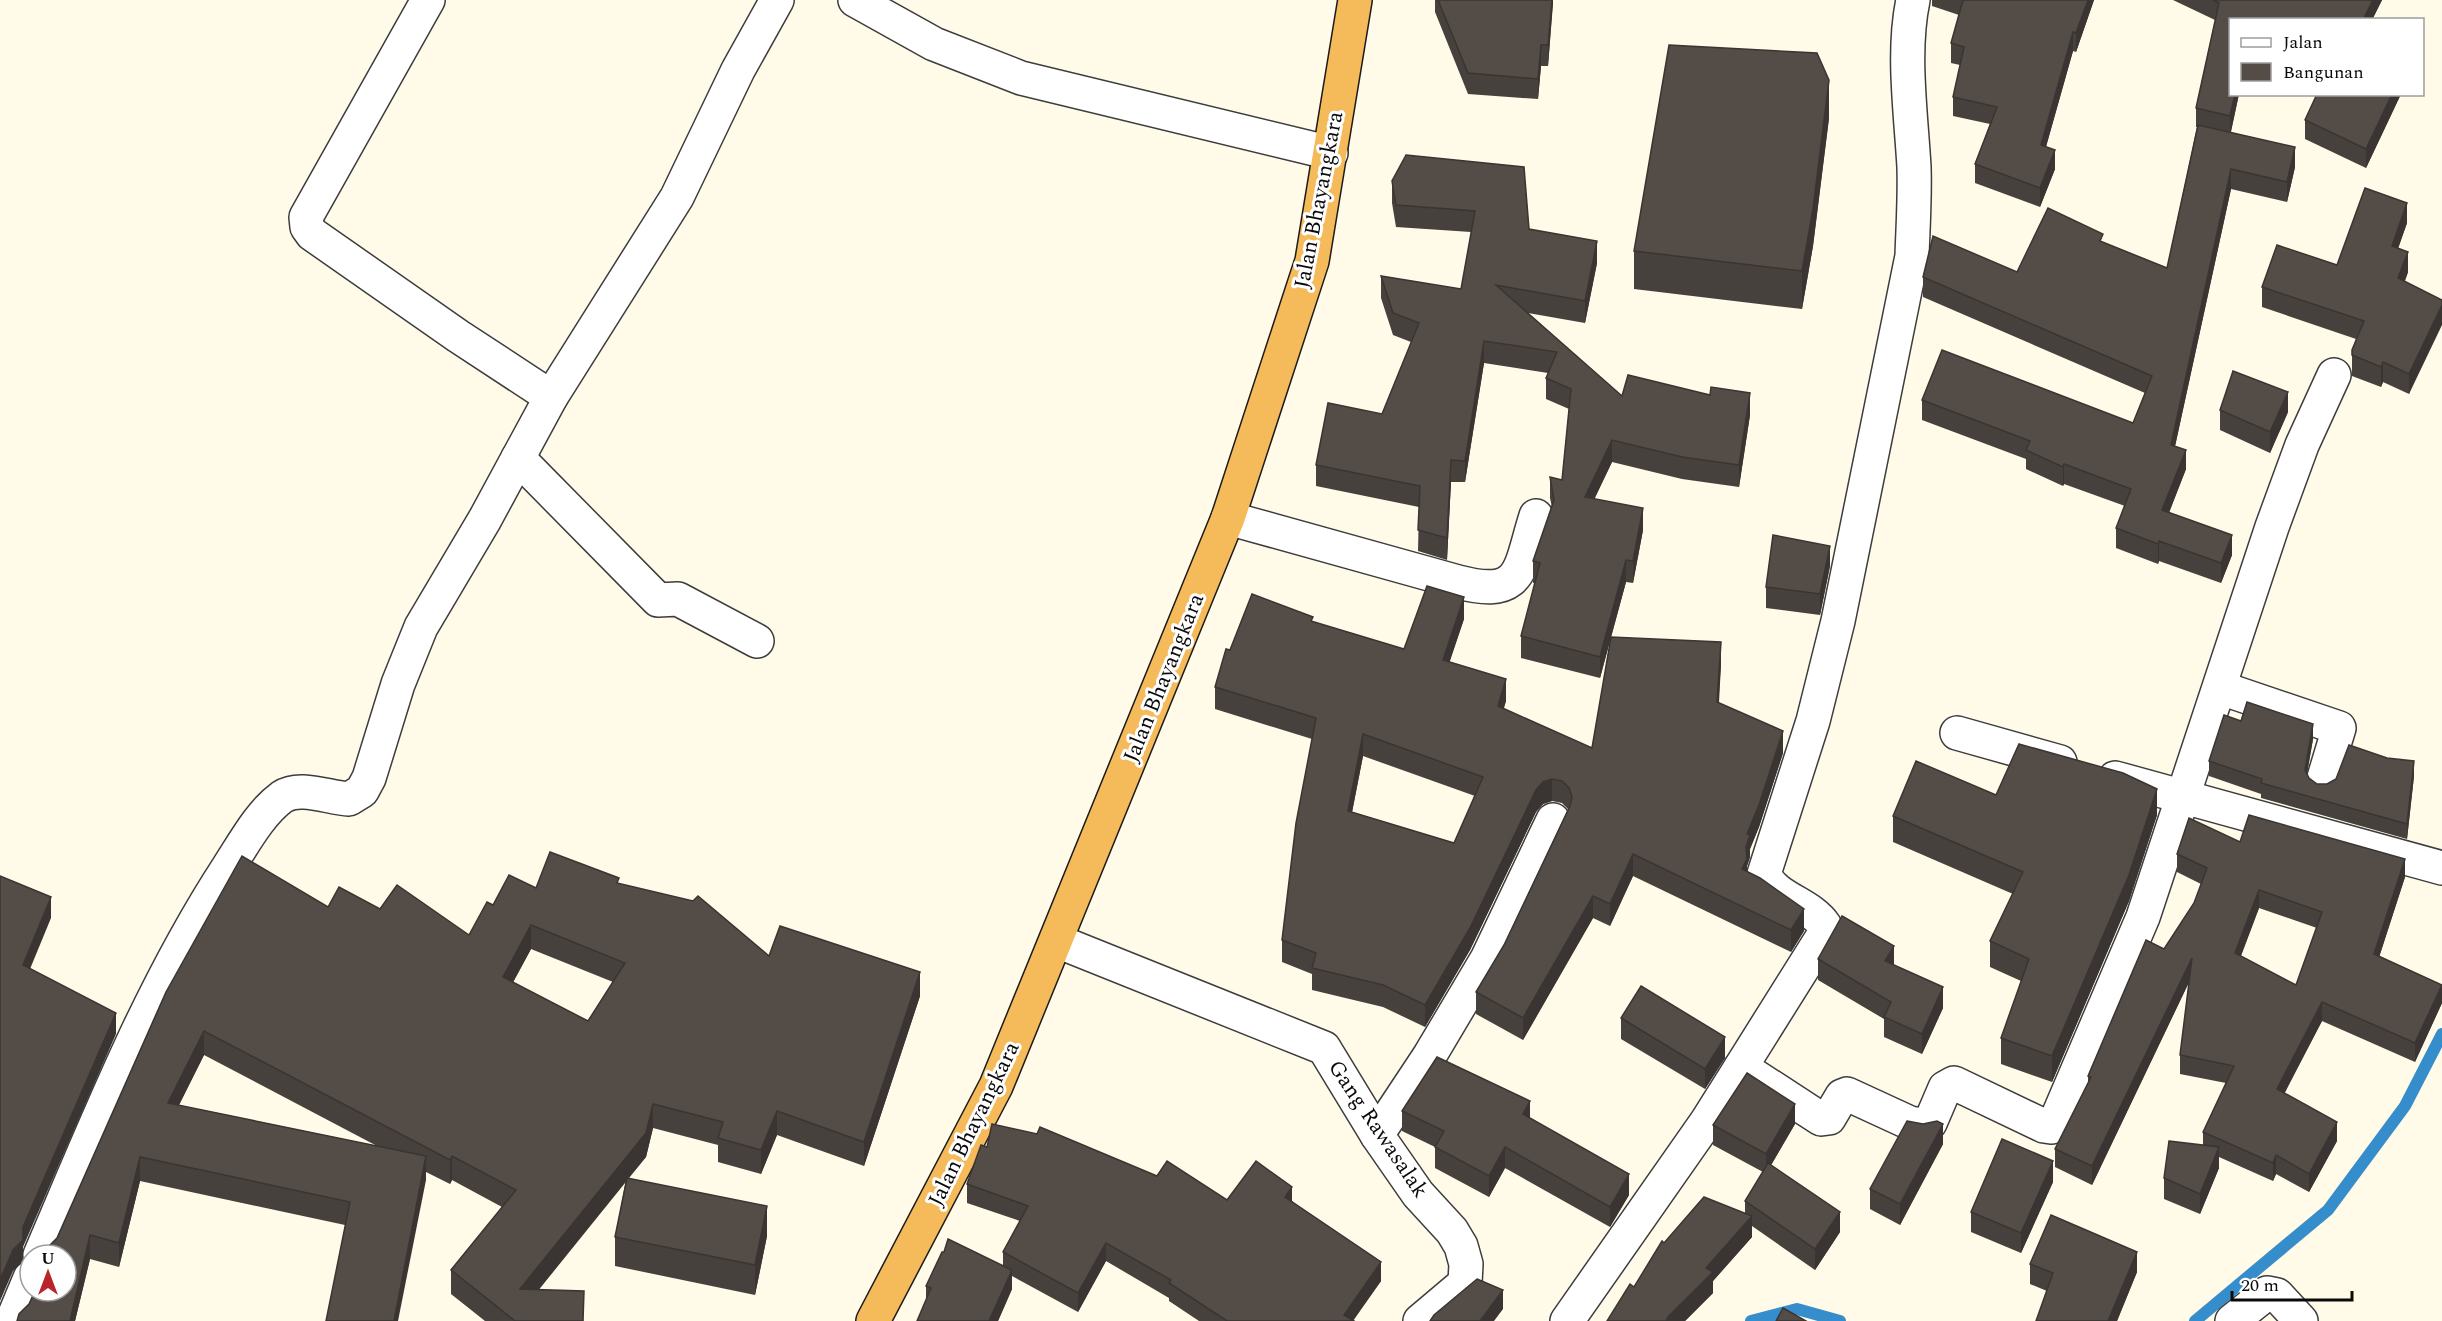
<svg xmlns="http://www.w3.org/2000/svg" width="2442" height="1321" viewBox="0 0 2442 1321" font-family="Spectral,serif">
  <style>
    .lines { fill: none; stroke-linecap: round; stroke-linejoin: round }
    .stream { stroke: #368dcb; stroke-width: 12 }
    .minor-casing { stroke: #3d3d3d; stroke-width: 36 }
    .trunk-casing { stroke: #1b1b1b; stroke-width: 36 }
    .minor { stroke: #fff; stroke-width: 33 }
    .trunk { stroke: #f5ba59; stroke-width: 33 }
    .wall { fill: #47413d; fill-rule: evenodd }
    .shaded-wall { fill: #3a3532 }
    .building { fill: #534c47; stroke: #3a3532; stroke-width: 1.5; fill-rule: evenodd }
    .labels { text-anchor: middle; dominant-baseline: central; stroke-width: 6; stroke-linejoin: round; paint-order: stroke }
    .street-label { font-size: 22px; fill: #0a0a0a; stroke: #fff }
  </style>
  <rect width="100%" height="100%" fill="#fffbe8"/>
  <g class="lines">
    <!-- stream -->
    <g class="stream">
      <path d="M1751,1321L1797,1309L1840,1321"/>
      <path d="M2195,1321L2328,1210L2405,1106L2442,1034"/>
    </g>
    <defs>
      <g id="minor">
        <path d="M428,0L306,217L307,227L312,234L458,336L551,397"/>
        <path d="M855,0L934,44L1021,78L1331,153"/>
        <path d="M518,458L658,600L678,599L757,641"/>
        <path d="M1228,518L1458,582C1524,599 1519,569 1536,516"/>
        <path d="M2221,688L2339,728L2323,781"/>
        <path d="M1957,733L2060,762"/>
        <path d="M2115,778L2442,868"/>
        <path d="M1057,941L1324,1048L1377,1135L1418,1194L1452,1231L1461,1246L1466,1264L1465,1283L1420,1321"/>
        <path d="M1741,1067L1821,1119L1829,1118L1842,1096L1847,1094L1910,1123L1926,1126L1930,1123L1945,1088L1954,1083L2044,1126L2051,1127L2055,1123L2143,917L2272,527L2302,445L2334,375"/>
        <path d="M1377,1135L1430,1055L1487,959L1553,820"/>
        <path d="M40,1255C97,1122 150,987 229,866C244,843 260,813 282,797C300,785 329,798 349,799L362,791L369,778L398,684L421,627L485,519L551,397L677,197L738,70L777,0"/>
        <path d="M12,1321L30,1278"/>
        <path d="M1567,1321L1707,1121L1823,936L1825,926C1810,903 1775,899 1764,874L1813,721L1838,621L1912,256C1913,226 1915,197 1914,167C1911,114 1902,52 1913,0"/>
        <path d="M2232,1321L2267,1293L2277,1295L2301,1321"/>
      </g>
      <path id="trunk" d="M873,1321L996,1086L1228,518L1312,261L1355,0"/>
    </defs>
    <!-- minor casing -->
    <use href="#minor" class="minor-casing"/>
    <!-- trunk casing -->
    <use href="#trunk" class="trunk-casing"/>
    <!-- minor -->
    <use href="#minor" class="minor"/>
    <!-- trunk -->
    <use href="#trunk" class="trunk"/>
  </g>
  <!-- wall -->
  <g class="wall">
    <path d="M1435,0H1553L1548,66H1541L1538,99L1468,94L1435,12Z"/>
    <path d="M1932,0H2094L2076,52L2073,51L2046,147L2055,169L2040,207L1975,183V164L1990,124L1953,116V97L1960,65L1951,63V43L1959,15L1932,6Z"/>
    <path d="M2173,0H2382L2372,20H2230V94H2239L2231,132L2295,167L2287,202L2231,189L2175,446L2186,469L2169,513L2232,555L2221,583L2159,561L2158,564L2116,548V528L2125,506L2064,484L2063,486L2026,469V459L1922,420V400L2133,423L2145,393L1923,297V277L2017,272L2103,242L2167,268L2197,127H2196V108L2215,20Z"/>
    <path d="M2317,94H2401L2366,168L2305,139V120Z"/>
    <path d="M1829,118L1813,246L1802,309L1634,289V251Z"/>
    <path d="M1392,181L1529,229L1597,263L1585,323L1528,313L1622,396L1750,415L1739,487L1682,479L1612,462L1594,499L1643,530L1633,583L1626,582L1611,637L1721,664L1719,703L1783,753L1759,827L1750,849V857L1747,866V871L1804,931L1791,952L1633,876L1610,926L1593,918L1523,1040L1476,1014V992L1504,945L1568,809L1562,803L1552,801L1543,804L1536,812L1470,950L1425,1027L1383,1007L1312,990V974L1282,962V940L1312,739L1215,709V687L1230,650L1313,622L1404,649L1464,619L1449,662L1506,701L1503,709L1592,748L1611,637L1600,678L1521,658V636L1535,583H1533V561L1552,507L1550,498V477L1562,480L1569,409L1546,399V378L1548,373L1484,363L1465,482H1451L1447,560L1418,551L1419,507L1316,486V465L1382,414L1411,342L1393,335L1381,298V276L1461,289L1471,232L1396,227L1392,203ZM1363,756L1475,796L1454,843L1352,812Z"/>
    <path d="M2407,223L2398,248L2408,272L2405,281L2442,300L2409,394L2383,382L2381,387L2352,376V350L2356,339L2262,307V287L2337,265Z"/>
    <path d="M2220,410L2288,412L2270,453L2220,430Z"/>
    <path d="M1830,566L1820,615L1766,608V587Z"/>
    <path d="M2241,721L2313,739L2307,774L2309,778L2317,784H2327L2414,776L2407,839L2261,798V794L2209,776V761Z"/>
    <path d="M1996,795L2157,815L2129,901L2052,1082L2001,1064V1038L2021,981L1990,967V941L2013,894L1893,842V816Z"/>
    <path d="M2240,842L2405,877L2379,957L2442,1003L2415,1062L2322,1021L2284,1093L2337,1141L2309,1192L2276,1174L2273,1181L2219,1157V1168L2200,1214L2164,1199V1178L2203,1145V1132L2226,1083L2180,1074V1055L2189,982L2092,1185L2055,1167V1149L2088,1083V1076L2164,949L2194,903L2201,884L2177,872V854ZM2259,908L2317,928L2296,985L2241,956Z"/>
    <path d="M619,884L769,956L920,996L864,1166L777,1135L761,1174L718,1162V1145L653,1128L646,1157L628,1178L767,1236L755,1295L615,1266V1237L626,1180L539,1289L584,1321H485L451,1294V1270L502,1207L452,1180L450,1184L426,1172V1180L345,1225L140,1181L119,1267L90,1259L75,1321H17L29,1304L57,1238L166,992L328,907L380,909L469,935L536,888ZM531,949L613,982L588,1021L513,982ZM204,1055L377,1146L179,1105Z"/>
    <path d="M1818,959L1894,965L1943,1008L1922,1054L1884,1037V1019L1818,980Z"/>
    <path d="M1621,1018L1725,1058L1705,1089L1621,1039Z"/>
    <path d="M1402,1111L1530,1119L1629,1195L1610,1227L1505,1168L1489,1197L1435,1168V1147L1402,1131Z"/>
    <path d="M1795,1124L1771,1165L1840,1232L1815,1270L1752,1226V1237L1713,1281V1293L1685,1321H1607L1634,1287L1664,1243L1745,1213V1201L1763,1172L1713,1145V1125Z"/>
    <path d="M1923,1124L1943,1144L1900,1225L1870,1209V1189Z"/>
    <path d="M987,1147L1157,1176L1227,1200L1292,1201L1381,1281L1353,1320L1354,1321H1199L1169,1301V1298L1106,1261L1078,1312L1012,1276V1289L998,1321H917L926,1301V1286L1003,1265V1252L1020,1221L967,1203V1184Z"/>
    <path d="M2053,1182L2021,1253L1971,1232V1212Z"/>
    <path d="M2030,1264L2137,1272L2117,1321H2036L2047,1291L2030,1284Z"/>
  </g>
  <!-- shaded-wall -->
  <g class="shaded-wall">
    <path d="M1552,0H1553V4L1548,66V45Z"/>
    <path d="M2088,0H2094L2076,52V33Z"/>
    <path d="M2373,0H2382L2372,20H2363Z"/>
    <path d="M2073,32V51L2041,164V145Z"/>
    <path d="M1541,45V66L1538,99V79Z"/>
    <path d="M1829,80V118L1813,246L1802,309V271Z"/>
    <path d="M2235,94H2239L2230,135V116Z"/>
    <path d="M2392,94H2401L2366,168V149Z"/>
    <path d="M2295,147V167L2287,202V182Z"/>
    <path d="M2055,150V169L2040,207V188Z"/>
    <path d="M2231,169V189L2171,465V445Z"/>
    <path d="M2407,203V223L2392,266V246Z"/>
    <path d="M1597,241V263L1585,323V301Z"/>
    <path d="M2408,252V272L2398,298V278Z"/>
    <path d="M2442,305V325L2409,394V374Z"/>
    <path d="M1484,341V363L1465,482V461Z"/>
    <path d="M2383,362V382L2381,387V367Z"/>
    <path d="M2288,392V412L2270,453V432Z"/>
    <path d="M1750,393V415L1739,487V465Z"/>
    <path d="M1612,440V462L1585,519V497Z"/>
    <path d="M2186,450V469L2162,530V510Z"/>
    <path d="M1451,460V482L1447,560V538Z"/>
    <path d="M2064,464V484L2063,486V467Z"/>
    <path d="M1643,508V530L1633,583V561Z"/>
    <path d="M2232,535V555L2221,583V563Z"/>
    <path d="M2159,541V561L2158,564V544Z"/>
    <path d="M1830,546V566L1820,615V594Z"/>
    <path d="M1626,560V582L1600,678V657Z"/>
    <path d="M1464,597V619L1443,682V660Z"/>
    <path d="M1721,642V664L1717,724V702Z"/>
    <path d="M1506,679V701L1498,729V706Z"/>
    <path d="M2313,724V739L2305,785V770Z"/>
    <path d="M1783,731V753L1759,827L1750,849V857L1747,866V881L1742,869L1746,847L1747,834Z"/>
    <path d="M1363,734V756L1348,833V811Z"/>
    <path d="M2414,761V776L2407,839V824Z"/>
    <path d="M1552,779V801L1543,804L1536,812L1470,950L1425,1027V1005L1536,790L1543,782Z"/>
    <path d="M2157,789V815L2129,901L2052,1082V1056Z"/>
    <path d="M1633,854V876L1610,926V904Z"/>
    <path d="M2405,859V877L2374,973V954Z"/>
    <path d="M2259,890V908L2235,971V953Z"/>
    <path d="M1593,896V918L1523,1040V1018Z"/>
    <path d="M51,897V918L23,986V965Z"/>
    <path d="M1804,909V931L1791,952V930Z"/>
    <path d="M531,925V949L503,1001V977Z"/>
    <path d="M1894,946V967L1885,961Z"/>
    <path d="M2192,958V976L2092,1185V1166Z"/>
    <path d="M920,972V996L864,1166V1142Z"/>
    <path d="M2442,985V1003L2415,1062V1043Z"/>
    <path d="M1943,987V1008L1922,1054V1034Z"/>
    <path d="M2322,1002V1021L2277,1108V1089Z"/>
    <path d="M116,1013V1034L23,1247V1261L13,1271L0,1301V1280Z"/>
    <path d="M204,1031V1055L168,1127V1103Z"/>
    <path d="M1725,1037V1058L1705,1089V1069Z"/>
    <path d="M1530,1101V1121L1523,1114Z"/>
    <path d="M653,1104V1128L646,1157L520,1313V1289Z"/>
    <path d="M1795,1104V1124L1766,1174V1154Z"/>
    <path d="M777,1111V1135L761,1174V1150Z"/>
    <path d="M2337,1122V1141L2309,1192V1174Z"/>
    <path d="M1943,1124V1144L1900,1225V1204Z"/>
    <path d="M1505,1147V1168L1489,1197V1176Z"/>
    <path d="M2219,1147V1168L2200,1214V1194Z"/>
    <path d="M2276,1155V1174L2273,1181V1163Z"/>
    <path d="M426,1156V1180L398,1321H394Z"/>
    <path d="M452,1156V1180L450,1184V1160Z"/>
    <path d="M140,1157V1181L119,1267V1243Z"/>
    <path d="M2053,1161V1182L2021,1253V1233Z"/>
    <path d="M1629,1174V1195L1610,1227V1207Z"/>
    <path d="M1292,1187V1205L1285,1197Z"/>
    <path d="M767,1206V1236L755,1295V1265Z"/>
    <path d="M1840,1212V1232L1815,1270V1249Z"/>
    <path d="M1752,1216V1237L1713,1281V1293L1685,1321H1666L1706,1268Z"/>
    <path d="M90,1235V1259L75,1321H70Z"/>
    <path d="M1106,1243V1261L1078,1312V1293Z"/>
    <path d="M2137,1252V1272L2117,1321H2108Z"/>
    <path d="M1381,1262V1281L1353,1321L1344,1315Z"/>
    <path d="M1012,1270V1289L998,1321H989Z"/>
    <path d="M1503,1290V1309L1494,1321H1480Z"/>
  </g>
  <!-- building -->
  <g class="building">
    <path d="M1438,0H1552L1548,45H1541L1538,79L1468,73Z"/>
    <path d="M1963,0H2088L2076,33L2073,32L2041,145L2055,150L2040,188L1975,164L1997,107L1953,97L1964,47L1951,43Z"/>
    <path d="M2213,0H2373L2363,20H2230V94H2235L2230,116L2196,108L2219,3Z"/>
    <path d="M1669,45L1817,53L1829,80L1813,209L1802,271L1634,251Z"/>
    <path d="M2317,94H2392L2366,149L2305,120Z"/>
    <path d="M2198,125L2295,147L2287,182L2231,169L2171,445L2186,450L2162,510L2232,535L2221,563L2159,541L2158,544L2116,528L2131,489L2064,464L2063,467L2026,450L2030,441L1922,400L1942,350L2133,423L2152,376L1923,277L1933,236L2017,272L2048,208L2103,234L2100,241L2167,268Z"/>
    <path d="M1406,155L1524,167L1529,229L1597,241L1585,301L1496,285L1622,396L1628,375L1710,395L1711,387L1750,393L1739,465L1682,457L1612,440L1585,497L1643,508L1633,561L1626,560L1600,657L1521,636L1540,563L1533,561L1554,500L1550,477L1562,480L1571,389L1546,378L1557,352L1484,341L1465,461L1451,460L1447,538L1418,530L1420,486L1316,465L1328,403L1382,414L1419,323L1393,313L1381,276L1461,289L1475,211L1396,205L1392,181Z"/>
    <path d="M2365,188L2407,203L2392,246L2408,252L2398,278L2442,300V305L2409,374L2383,362L2381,367L2352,355V350L2364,321L2262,287L2277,245L2337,265Z"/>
    <path d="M2233,371L2288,392L2270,432L2220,410Z"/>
    <path d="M1773,535L1830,546L1820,594L1766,587Z"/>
    <path d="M1427,586L1464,597L1443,660L1506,679L1498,706L1592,748L1611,637L1721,642L1717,702L1783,731L1759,805L1747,834L1750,835L1746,847L1747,859L1742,869L1760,878L1804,909L1791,930L1633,854L1610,904L1593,896L1523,1018L1476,992L1504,945L1570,806L1572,797L1569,788L1562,781L1552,779L1543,782L1536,790L1470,928L1425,1005L1383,985L1312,968L1316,953L1282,940L1296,823L1316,718L1215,687L1226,649L1230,650L1252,594L1313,617L1311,621L1404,649ZM1363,734L1483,777L1454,843L1348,811Z"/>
    <path d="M2247,702L2313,724L2305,770L2309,778L2317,784H2327L2336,779L2349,745L2387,758L2414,761L2407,824L2261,783L2262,779L2209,761L2224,715L2241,721Z"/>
    <path d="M2019,744L2123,773L2157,789L2129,875L2052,1056L2001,1038L2029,959L1990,941L2023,872L1893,816L1916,761L1996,795Z"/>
    <path d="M2249,815L2405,859L2374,954L2442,985L2415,1043L2322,1002L2277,1089L2337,1122L2309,1174L2276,1155L2273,1163L2203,1132L2234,1066L2180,1055L2192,958L2092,1166L2055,1149L2091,1077L2088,1076L2146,940L2164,949L2194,903L2207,868L2177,854L2189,818L2240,842ZM2259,890L2322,912L2296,985L2235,953Z"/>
    <path d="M550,852L619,878L617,883L693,901L698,896L769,956L780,926L920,972L864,1142L777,1111L761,1150L718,1138L723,1122L653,1104L646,1133L520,1289L584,1291L583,1321H515L451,1270L516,1190L452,1156L450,1160L204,1031L168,1103L426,1156L394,1321H326L350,1202L140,1157L119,1243L90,1235L70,1321H17L19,1314L29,1304L35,1291H66V1255H47V1248L57,1238L166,992L242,856L328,907L339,887L380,909L397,885L469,935L487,902L493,905L509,875L536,888ZM531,925L625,963L588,1021L503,977Z"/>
    <path d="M0,876L51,897L23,965L116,1013L23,1227V1240L13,1250L0,1280Z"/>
    <path d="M1842,916L1894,946L1885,961L1943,987L1922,1034L1884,1017L1891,1002L1818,959Z"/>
    <path d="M1641,986L1725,1037L1705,1069L1621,1018Z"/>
    <path d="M1437,1057L1530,1101L1523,1114L1629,1174L1610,1207L1505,1147L1489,1176L1435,1147L1444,1131L1402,1111Z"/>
    <path d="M1747,1073L1795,1104L1766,1154L1713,1125Z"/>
    <path d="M1907,1121L1923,1124L1937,1121L1943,1124L1900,1204L1870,1189Z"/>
    <path d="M992,1124L1037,1134L1040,1127L1157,1176L1167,1161L1227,1200L1256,1161L1292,1187L1285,1197L1381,1262L1344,1315L1354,1321H1227L1169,1283L1171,1280L1106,1243L1078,1293L1003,1252L1028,1206L967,1184L981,1145L987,1147Z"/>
    <path d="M2002,1139L2053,1161L2021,1233L1971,1212Z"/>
    <path d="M2169,1141L2219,1147L2200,1194L2164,1178Z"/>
    <path d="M1768,1163L1840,1212L1815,1249L1745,1201Z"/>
    <path d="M627,1178L767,1206L755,1265L615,1237Z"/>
    <path d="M1704,1197L1752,1216L1706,1268L1713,1272L1668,1317L1666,1321H1607L1630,1284L1634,1287L1662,1241L1664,1243Z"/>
    <path d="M2051,1215L2137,1252L2108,1321H2036L2053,1273L2030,1264Z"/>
    <path d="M948,1239L1012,1270L989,1321H917L931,1288L926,1286L942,1252H944Z"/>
    <path d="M1477,1279L1503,1290L1480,1321H1430L1434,1315Z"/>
    <path d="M1783,1308L1806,1321H1776Z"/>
  </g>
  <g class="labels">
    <!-- street labels -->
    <g class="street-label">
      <text transform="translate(1319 200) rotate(-79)">Jalan Bhayangkara</text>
      <text transform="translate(1164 678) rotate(-68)">Jalan Bhayangkara</text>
      <text transform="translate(974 1124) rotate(-64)">Jalan Bhayangkara</text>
      <text transform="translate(1378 1129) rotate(56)">Gang Rawasalak</text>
    </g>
  </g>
  <!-- legend -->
  <rect x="2229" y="18" width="195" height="78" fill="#ffffff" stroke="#9d9d9d" stroke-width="1.5"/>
  <rect x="2241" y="38" width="30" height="9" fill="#ffffff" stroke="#9d9d9d" stroke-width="1.5"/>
  <text x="2283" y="48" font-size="18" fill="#0a0a0a">Jalan</text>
  <rect x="2241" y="63" width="30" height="18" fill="#534c47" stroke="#9d9d9d" stroke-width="1.5"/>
  <text x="2283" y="78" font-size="18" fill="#0a0a0a">Bangunan</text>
  <!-- north arrow -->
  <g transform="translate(48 1273)"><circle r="28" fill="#ffffff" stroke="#9d9d9d" stroke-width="1.5"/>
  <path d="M0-4.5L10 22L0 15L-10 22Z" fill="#b7252a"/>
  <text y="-9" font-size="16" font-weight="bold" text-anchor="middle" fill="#0a0a0a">U</text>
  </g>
  <!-- scale -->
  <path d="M2232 1291v9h120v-9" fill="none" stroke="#0a0a0a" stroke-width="3"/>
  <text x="2241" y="1291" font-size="18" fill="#0a0a0a" stroke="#ffffff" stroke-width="4.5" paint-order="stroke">20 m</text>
</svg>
